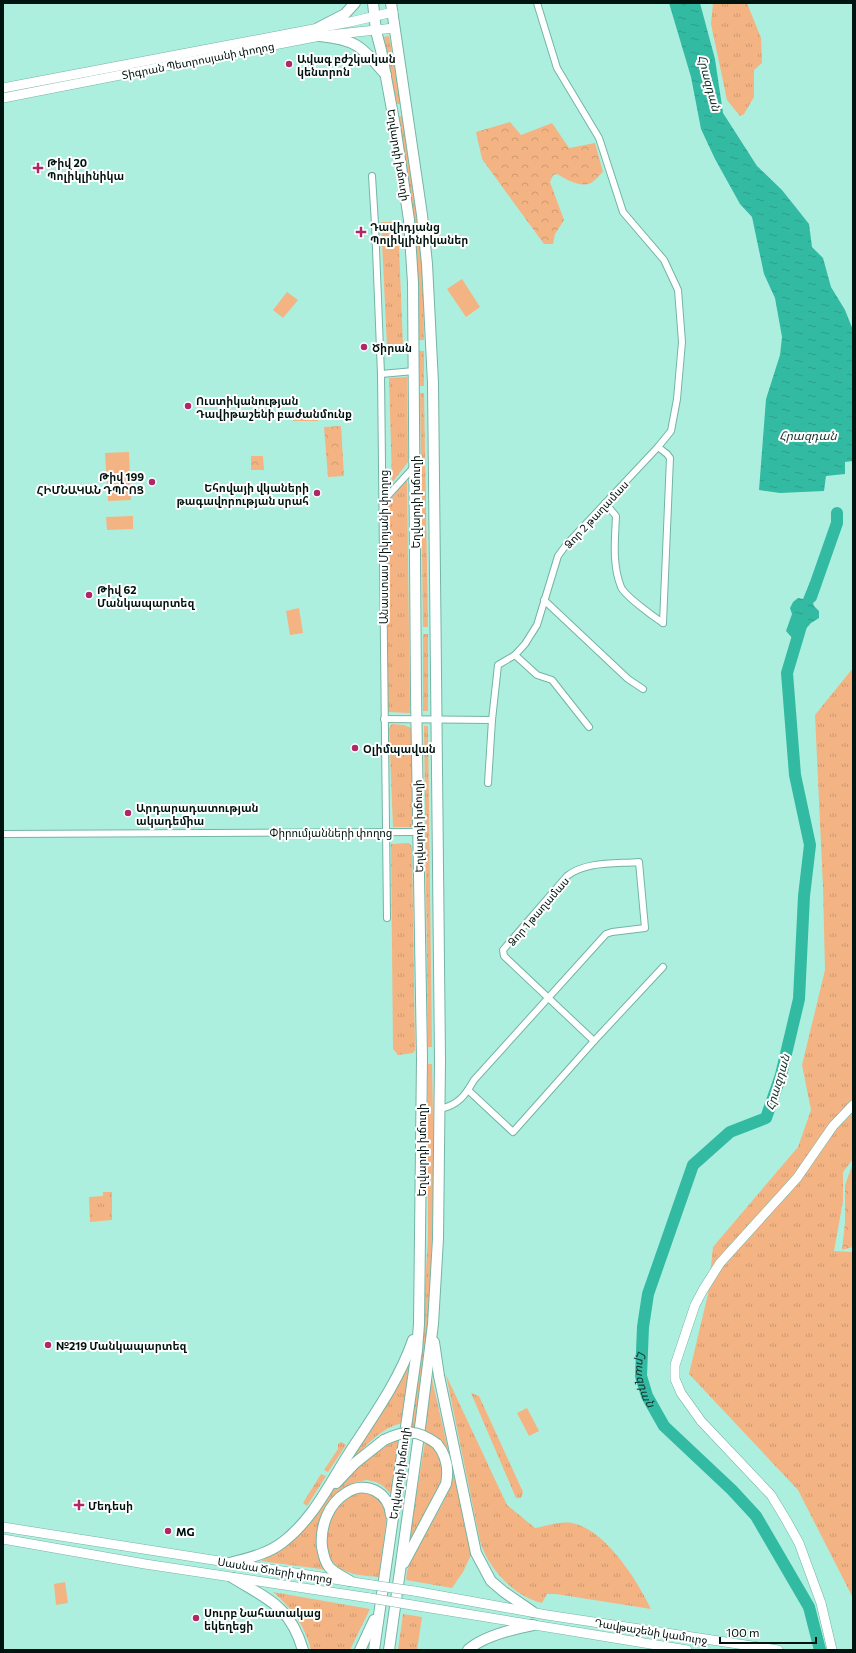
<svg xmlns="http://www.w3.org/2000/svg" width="856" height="1653" viewBox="0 0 856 1653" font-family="Commissioner,'Noto Sans Armenian',sans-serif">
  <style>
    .grass { fill: url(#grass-tufts) }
    .forest { fill: url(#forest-crowns) }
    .pitch { fill: #f4b382 }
    .water { fill: url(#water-ripples) }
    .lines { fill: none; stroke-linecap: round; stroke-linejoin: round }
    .river { stroke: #33baa2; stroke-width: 12 }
    .street-casing { stroke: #74b4a5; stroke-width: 8 }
    .secondary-casing { stroke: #74b4a5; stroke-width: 10 }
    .primary-casing { stroke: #74b4a5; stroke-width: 12 }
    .street { stroke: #fff; stroke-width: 6 }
    .secondary { stroke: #fff; stroke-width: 9 }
    .primary { stroke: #fff; stroke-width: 10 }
    .secondary-bridge-casing { stroke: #74b4a5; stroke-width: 10; stroke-linecap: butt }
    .primary-bridge-casing { stroke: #74b4a5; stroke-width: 12; stroke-linecap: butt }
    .secondary-bridge { stroke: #fff; stroke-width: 9 }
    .primary-bridge { stroke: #fff; stroke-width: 10 }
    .poi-dot { fill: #b02767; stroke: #fff; stroke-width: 1.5 }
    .labels { text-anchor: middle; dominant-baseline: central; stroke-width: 4; stroke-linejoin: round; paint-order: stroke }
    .poi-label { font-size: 11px; font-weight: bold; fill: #00140f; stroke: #fff; text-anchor: start }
    .street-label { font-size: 11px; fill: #00140f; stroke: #fff }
    .water-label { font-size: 12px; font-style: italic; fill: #17322c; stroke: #fff }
  </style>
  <defs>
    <pattern id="grass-tufts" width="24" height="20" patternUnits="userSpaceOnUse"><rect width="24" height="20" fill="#f4b382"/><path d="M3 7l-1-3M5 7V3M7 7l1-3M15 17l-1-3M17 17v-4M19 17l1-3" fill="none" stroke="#cf996f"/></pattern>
    <pattern id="forest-crowns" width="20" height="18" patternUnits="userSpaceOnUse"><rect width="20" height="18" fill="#f4b382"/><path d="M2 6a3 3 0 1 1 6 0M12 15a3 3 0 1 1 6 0" fill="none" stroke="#cf996f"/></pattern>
    <pattern id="water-ripples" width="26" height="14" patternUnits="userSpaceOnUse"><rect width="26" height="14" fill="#33baa2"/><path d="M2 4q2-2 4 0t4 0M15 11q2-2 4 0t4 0" fill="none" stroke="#2b9f8a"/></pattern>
  </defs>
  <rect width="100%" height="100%" fill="#adefdf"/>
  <!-- grass -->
  <g class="grass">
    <path d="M713,3H747L761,38L762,63L754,70V97L744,114L740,116L727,100L711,24Z"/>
    <path d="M389,36L401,104H396L384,37Z"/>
    <path d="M403,116L418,210L423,281L424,340H419L415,233L398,117Z"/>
    <path d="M381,222H398L403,346H387Z"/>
    <path d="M419,351H424V386H420Z"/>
    <path d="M407,377L408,462L392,483L389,378Z"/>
    <path d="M420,393H424L428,627H423Z"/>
    <path d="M407,480L410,713L388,712L387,503Z"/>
    <rect x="423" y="634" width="5" height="77"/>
    <path d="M853,668V1159L843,1172V1201L834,1251L853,1252V1598L798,1490L689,1374L708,1294L713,1247L798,1147L811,1110L802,1065L825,970L823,887L815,715Z"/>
    <path d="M392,724L404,725L411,728L414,822L411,827H393L389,728Z"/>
    <path d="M428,726L432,1047H428L424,726Z"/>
    <path d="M409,843L412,847L415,1050L413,1053L398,1055L393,1049L391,844Z"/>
    <path d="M428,1064H432C435,1186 434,1308 415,1429L410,1428L423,1324L428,1236Z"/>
    <path d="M103,1192H112V1220L90,1222L89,1197L103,1196Z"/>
    <path d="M410,1363L403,1423C381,1427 364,1448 349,1463Z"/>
    <path d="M431,1375L472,1553L463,1572L452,1588L406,1580L407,1571L411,1560L444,1501L452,1480L442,1443L433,1435L424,1429Z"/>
    <path d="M446,1375L507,1505L535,1528C546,1526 561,1521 572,1523C605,1529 637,1580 651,1609L556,1594H547L542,1603C513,1595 489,1570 480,1541Z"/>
    <path d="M471,1393L479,1396L523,1492L521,1498H516Z"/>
    <path d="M402,1437L392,1495L383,1486L376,1482L367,1480L356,1482L339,1492L322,1520L328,1570L261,1561C272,1555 283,1549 292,1541C307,1528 317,1508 330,1493C349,1473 377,1449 402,1437Z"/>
    <path d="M341,1442L346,1445L328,1472L324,1470L338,1449V1444Z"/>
    <path d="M425,1442C439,1448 445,1466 441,1481C440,1489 435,1496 431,1503C423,1517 416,1530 408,1544Z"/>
    <path d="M321,1474L326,1476L307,1506L303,1503Z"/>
    <path d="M355,1493C372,1493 383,1495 387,1514L379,1577C366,1576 349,1575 338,1567C318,1552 325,1516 342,1501C346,1497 351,1495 355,1493Z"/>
    <path d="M273,1592L370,1609L350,1650H311C305,1626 292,1608 273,1592Z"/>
    <path d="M403,1614L422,1617L417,1650H398Z"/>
  </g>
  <!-- forest -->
  <g class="forest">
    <path d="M510,122L521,135L552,123L569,148L595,143L603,172C599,175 595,181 591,183C581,188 565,179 557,174L553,175L550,182L564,220L555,234L553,244H544L482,159L476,132Z"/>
    <path d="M296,414L317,415L319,418L318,421H293V417Z"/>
    <path d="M341,426L344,476L328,477L324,427Z"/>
    <path d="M263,456L264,470H251V456Z"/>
    <path d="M853,1163V1247L842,1250L845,1222V1185Z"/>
  </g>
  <!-- pitch -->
  <g class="pitch">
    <path d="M462,279L480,307L466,317L447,289Z"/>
    <path d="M287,292L298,300L283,318L273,310Z"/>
    <path d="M129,452L131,500L108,501L105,453Z"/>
    <path d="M133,516V529L107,530L106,517Z"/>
    <path d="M299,608L303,633L290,635L286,611Z"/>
    <path d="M527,1408L539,1431L529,1436L517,1413Z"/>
    <path d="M65,1582L68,1603L56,1605L54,1584Z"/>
  </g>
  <!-- water -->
  <g class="water">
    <path d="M669,3H700L715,59L723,113L757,166L782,190L809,224L812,247L823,258L831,287L845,310L853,330V461L845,462V474L826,476L824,491L780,493L759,490L766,399L780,355L782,337L775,298L764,274L752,217L740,204L715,159L701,129L691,77Z"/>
    <path d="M810,582L816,583L821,586L813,603L814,606L819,611V618L811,623L795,641L786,631L792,614L790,608L793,602L798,598L803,599Z"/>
  </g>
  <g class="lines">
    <!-- river -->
    <g class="river">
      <path d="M811,597L837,523V513"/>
      <path id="s1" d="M801,626L787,673L795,775L810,845L804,896L799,999L781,1075L766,1118L730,1132L693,1165L648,1294L643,1327L641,1376L647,1396L664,1426L732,1490L756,1516L809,1607L820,1650"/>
    </g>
    <defs>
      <g id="street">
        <path d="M372,176L375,224L381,374L387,918"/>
        <path d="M381,374L414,371"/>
        <path d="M658,447L667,454L670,458L663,623"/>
        <path d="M383,501L414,467"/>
        <path d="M605,503L616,516C615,540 612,564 621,587C625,596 654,617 663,623"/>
        <path d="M544,600L628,679L643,689"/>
        <path d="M515,655L537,675L552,680L589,727"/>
        <path d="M384,719L492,720L498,665L515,655L525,644L537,625L558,556L566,545L658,447L671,431L677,399L682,342L678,290L664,260L623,212L599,138L557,68L537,3"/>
        <path d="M488,783L492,720"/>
        <path d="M3,834L418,832"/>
        <path d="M468,1090L513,1132L594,1041"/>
        <path d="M440,1109C458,1105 465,1096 474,1080L606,934L612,932L645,928L639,862C616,864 586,861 567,876L503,950L504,956L594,1041L663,967"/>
      </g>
      <g id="secondary">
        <path d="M3,88L350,22L393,12"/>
        <path d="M3,98L320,36L394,28"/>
        <path d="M3,1527L372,1585"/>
        <path d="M3,1539L145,1564L370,1598"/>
        <path d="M414,1591L547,1615L778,1650"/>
        <path d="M412,1605L687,1650"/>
        <path d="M832,1650L821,1603L799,1543L785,1518L771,1495L701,1421L681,1393L675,1379V1365L695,1305L703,1290L720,1263L797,1178L833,1126L853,1105"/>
      </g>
      <g id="primary">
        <path d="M373,3L376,31L381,50L395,126L409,220L413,283L416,694L422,1058L419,1324L417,1350L374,1650"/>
        <path d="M318,28L345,14L355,3"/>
        <path d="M320,36C359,40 362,48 386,75"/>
        <path d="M434,1342L439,1376L476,1553L491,1581L504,1592L533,1612"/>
        <path d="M336,1483L355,1463L384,1440"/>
        <path d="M230,1563C248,1558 268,1554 283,1542C312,1520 329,1485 348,1455C372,1418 399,1381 413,1340"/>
        <path d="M404,1563L446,1484C449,1469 447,1456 437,1444"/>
        <path d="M233,1578C269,1600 290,1606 303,1650"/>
        <path d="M350,1581C344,1577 334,1573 329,1567C325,1562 323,1553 322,1547C320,1527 328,1504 346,1493C365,1480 389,1492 391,1515"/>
        <path d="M360,1650L374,1620"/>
        <path d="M389,1650L421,1420L433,1324L438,1239L440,1060L433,383L427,264L422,215L391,3"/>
        <path d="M468,1650C483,1636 513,1629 533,1625"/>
      </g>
    </defs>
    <!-- street casing -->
    <use href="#street" class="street-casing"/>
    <!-- secondary casing -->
    <use href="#secondary" class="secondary-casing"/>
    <!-- primary casing -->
    <use href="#primary" class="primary-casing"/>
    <!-- street -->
    <use href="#street" class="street"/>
    <!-- secondary -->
    <use href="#secondary" class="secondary"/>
    <!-- primary -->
    <use href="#primary" class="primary"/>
    <defs>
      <g id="secondary-bridge">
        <path d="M372,1585L414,1591"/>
        <path d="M370,1598L412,1605"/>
      </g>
      <path id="primary-bridge" d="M384,1440C406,1430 417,1429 437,1444"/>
    </defs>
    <!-- secondary-bridge casing -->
    <use href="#secondary-bridge" class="secondary-bridge-casing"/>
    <!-- primary-bridge casing -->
    <use href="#primary-bridge" class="primary-bridge-casing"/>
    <!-- secondary-bridge -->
    <use href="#secondary-bridge" class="secondary-bridge"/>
    <!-- primary-bridge -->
    <use href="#primary-bridge" class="primary-bridge"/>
  </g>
  <!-- markers -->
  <g class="poi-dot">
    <circle cx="289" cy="64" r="4"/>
    <path d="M36 162h4v4h4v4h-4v4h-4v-4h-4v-4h4z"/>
    <path d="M359 226h4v4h4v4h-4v4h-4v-4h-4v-4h4z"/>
    <circle cx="364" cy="347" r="4"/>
    <circle cx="188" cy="406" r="4"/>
    <circle cx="152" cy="482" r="4"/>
    <circle cx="317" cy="493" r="4"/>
    <circle cx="89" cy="595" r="4"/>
    <circle cx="355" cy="748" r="4"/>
    <circle cx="128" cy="813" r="4"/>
    <circle cx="48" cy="1345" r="4"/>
    <path d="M77 1499h4v4h4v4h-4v4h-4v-4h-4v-4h4z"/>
    <circle cx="168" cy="1531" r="4"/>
    <circle cx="196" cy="1618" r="4"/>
  </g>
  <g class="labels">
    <!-- poi labels -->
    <g class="poi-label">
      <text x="297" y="58">Ավագ բժշկական<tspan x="297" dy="13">կենտրոն</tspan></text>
      <text x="47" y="162">Թիվ 20<tspan x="47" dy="13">Պոլիկլինիկա</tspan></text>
      <text x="370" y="226">Դավիդյանց<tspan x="370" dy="13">Պոլիկլինիկաներ</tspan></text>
      <text x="372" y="347">Ծիրան</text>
      <text x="196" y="400">Ուստիկանության<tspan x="196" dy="13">Դավիթաշենի բաժանմունք</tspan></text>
      <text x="144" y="476" text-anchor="end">Թիվ 199<tspan x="144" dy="13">ՀԻՄՆԱԿԱՆ ԴՊՐՈՑ</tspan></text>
      <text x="309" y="487" text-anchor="end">Եհովայի վկաների<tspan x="309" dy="13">թագավորության սրահ</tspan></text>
      <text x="97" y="589">Թիվ 62<tspan x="97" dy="13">Մանկապարտեզ</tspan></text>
      <text x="363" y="748">Օլիմպավան</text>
      <text x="136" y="807">Արդարադատության<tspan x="136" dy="13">ակադեմիա</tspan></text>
      <text x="56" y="1345">№219 Մանկապարտեզ</text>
      <text x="88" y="1505">Մեդեսի</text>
      <text x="176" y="1531">MG</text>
      <text x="204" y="1612">Սուրբ Նահատակաց<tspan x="204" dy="13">եկեղեցի</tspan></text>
    </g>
    <!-- street labels -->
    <g class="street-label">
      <text transform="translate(198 60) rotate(-11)">Տիգրան Պետրոսյանի փողոց</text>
      <text transform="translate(399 155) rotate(81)">Եղվարդի խճուղի</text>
      <text transform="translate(415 502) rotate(-90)">Եղվարդի խճուղի</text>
      <text transform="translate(596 514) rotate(-47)">Ձոր 2 թաղամաս</text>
      <text transform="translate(383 547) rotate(-90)">Անաստաս Միկոյանի փողոց</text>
      <text transform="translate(418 826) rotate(-91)">Եղվարդի խճուղի</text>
      <text x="331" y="832">Փիրումյանների փողոց</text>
      <text transform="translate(538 911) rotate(-49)">Ձոր 1 թաղամաս</text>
      <text transform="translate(421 1150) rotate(-90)">Եղվարդի խճուղի</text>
      <text transform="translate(399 1473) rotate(-82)">Եղվարդի խճուղի</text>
      <text transform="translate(275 1570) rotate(9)">Սասնա Ծռերի փողոց</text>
      <text transform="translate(651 1631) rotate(9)">Դավթաշենի կամուրջ</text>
    </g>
    <!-- water labels -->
    <g class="water-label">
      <text transform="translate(710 83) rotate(75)">Հրազդան</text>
      <text x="808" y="435">Հրազդան</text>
      <text transform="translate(777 1082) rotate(-73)">Հրազդան</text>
      <text stroke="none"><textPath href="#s1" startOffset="812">Հրազդան</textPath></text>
    </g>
  </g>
  <!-- border -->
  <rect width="856" height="1653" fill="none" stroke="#00140f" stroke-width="8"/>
  <!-- scale -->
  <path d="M720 1637v6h96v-6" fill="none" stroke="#00140f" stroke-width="2"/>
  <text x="726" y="1637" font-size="12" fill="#00140f" stroke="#ffffff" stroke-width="3" paint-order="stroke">100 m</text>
</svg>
